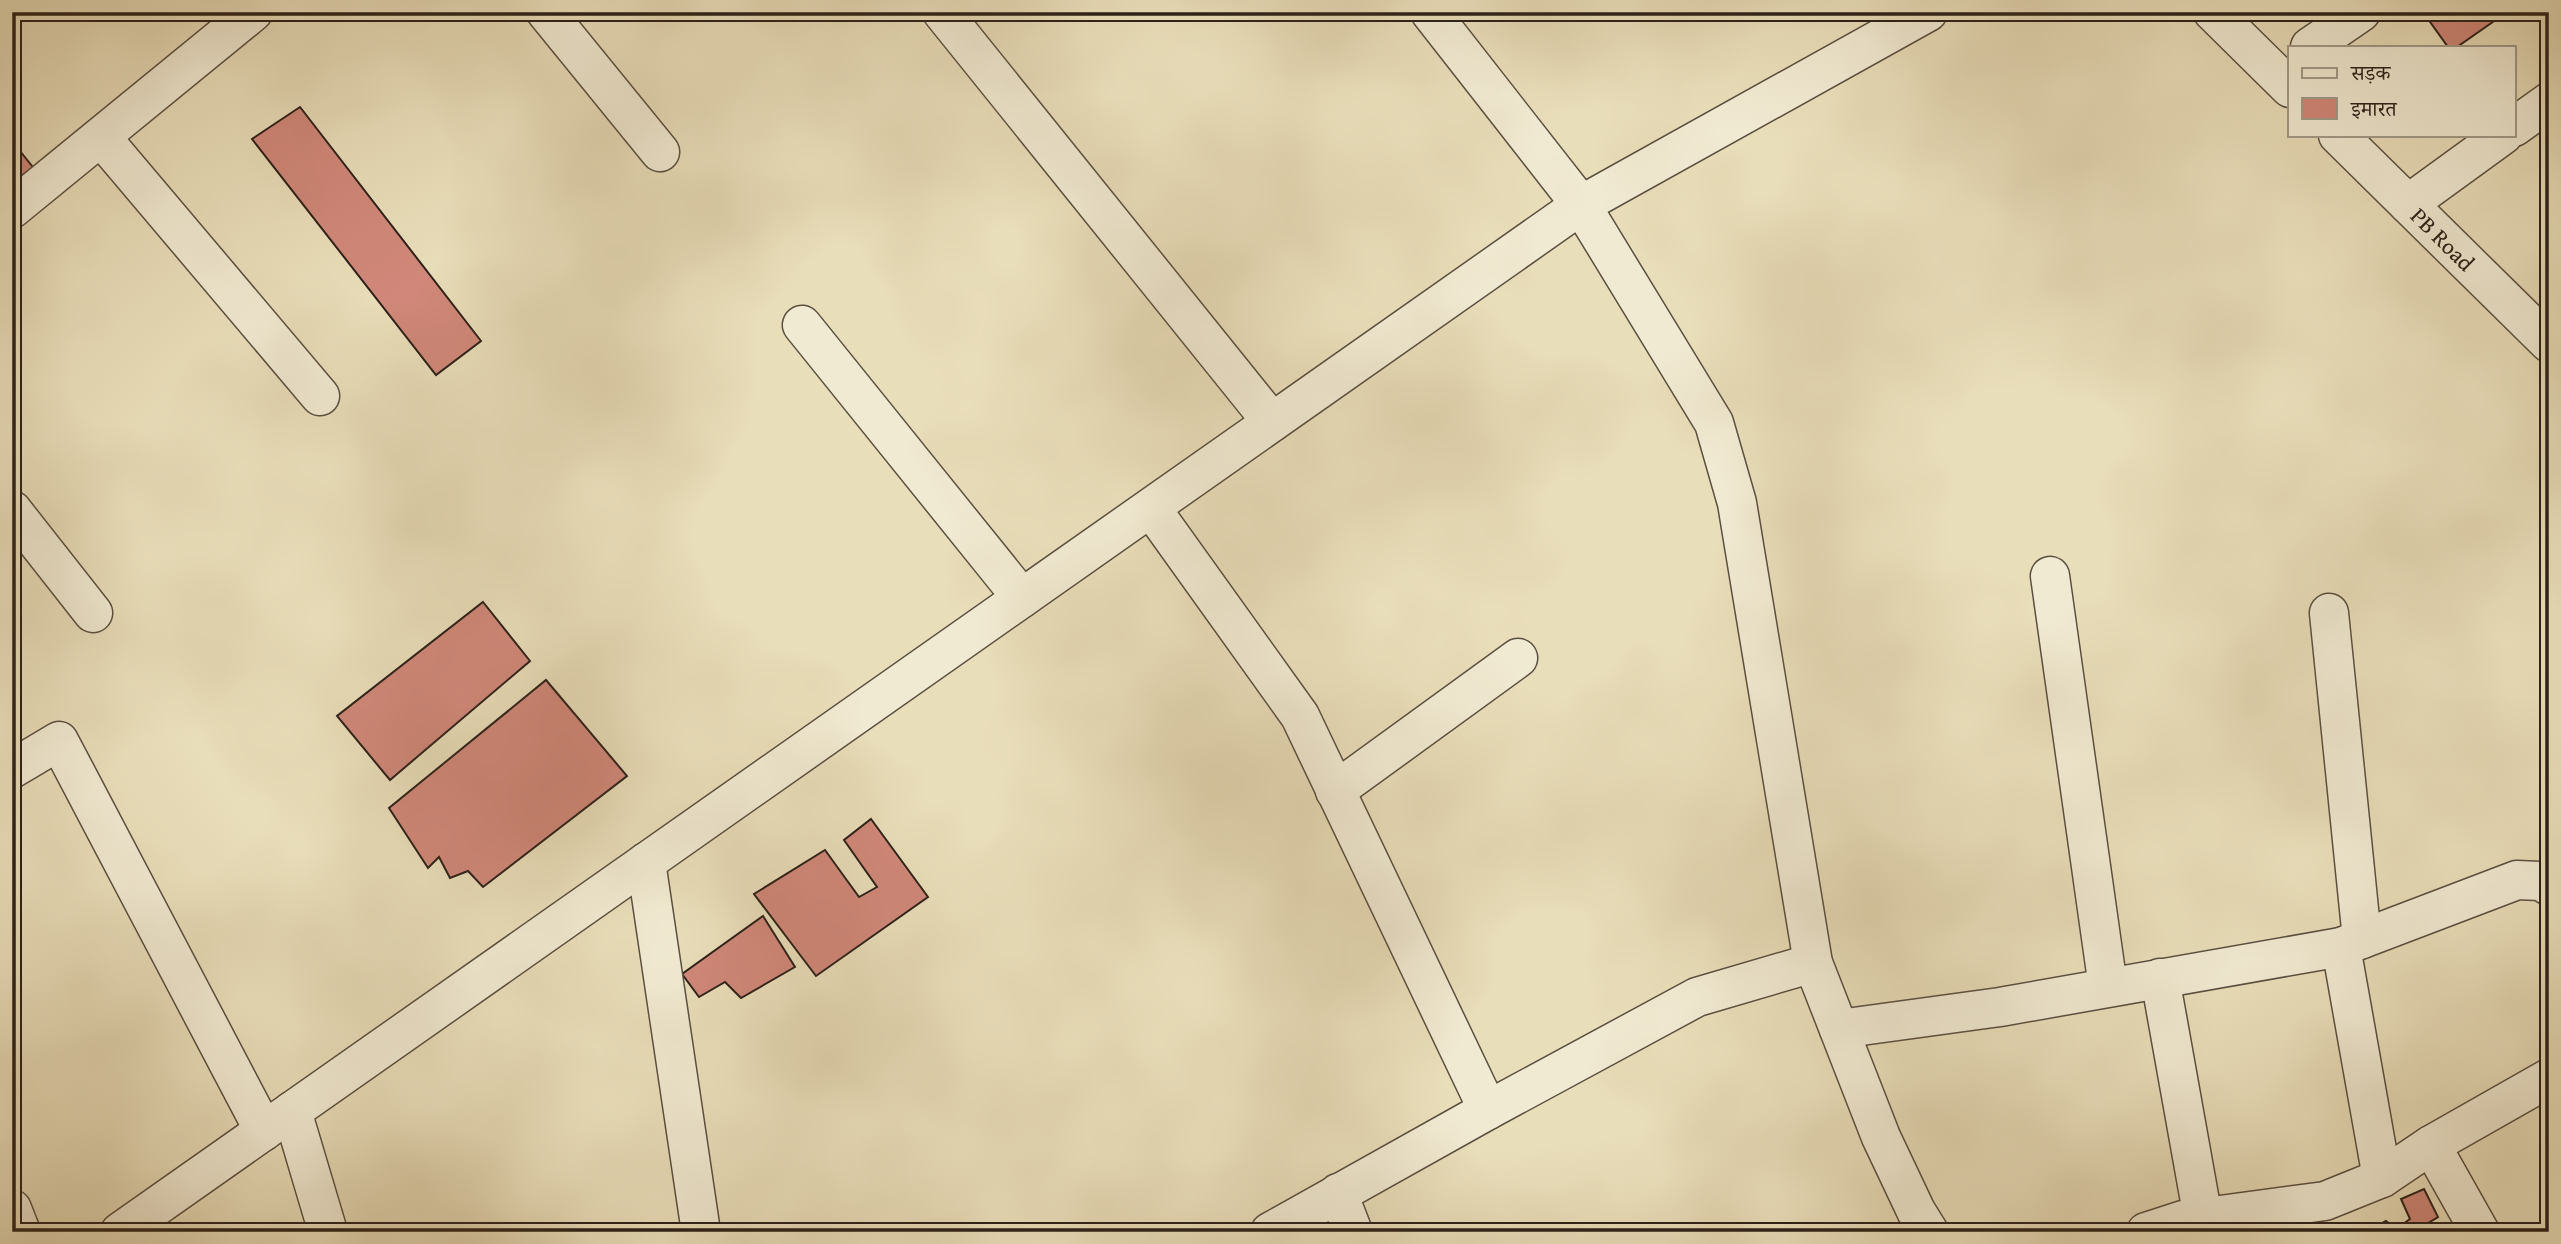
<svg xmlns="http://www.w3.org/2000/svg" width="2561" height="1244" viewBox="0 0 2561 1244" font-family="'Gentium Book Plus','Noto Serif Devanagari',serif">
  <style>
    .building { fill: #d1887a; stroke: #2c2119; stroke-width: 2 }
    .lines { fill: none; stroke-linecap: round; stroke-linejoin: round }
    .minor-casing { stroke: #5b5041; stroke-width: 41 }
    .minor { stroke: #f1ead2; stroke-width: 38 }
    .labels { text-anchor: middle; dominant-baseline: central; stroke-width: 5; stroke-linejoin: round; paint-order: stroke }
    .street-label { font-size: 23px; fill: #2c2119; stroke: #f1ead2 }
  </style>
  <rect width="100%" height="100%" fill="#e9deba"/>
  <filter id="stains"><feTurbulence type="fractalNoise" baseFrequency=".00286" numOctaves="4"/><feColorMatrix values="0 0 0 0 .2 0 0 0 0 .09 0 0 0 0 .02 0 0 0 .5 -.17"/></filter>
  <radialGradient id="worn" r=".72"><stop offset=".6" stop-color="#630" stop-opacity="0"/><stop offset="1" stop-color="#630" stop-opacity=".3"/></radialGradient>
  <!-- building -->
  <g class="building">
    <path d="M2423,12H2507L2457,47H2448Z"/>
    <path d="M300,107L481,341L436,375L252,139Z"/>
    <path d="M12,141L36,171L12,188Z"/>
    <path d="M483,602L530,661L390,780L337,716Z"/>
    <path d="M546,680L627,776L483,887L468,871L450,878L439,857L428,868L389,808Z"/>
    <path d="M871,819L928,897L816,976L754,894L825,850L859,897L877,887L844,840Z"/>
    <path d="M763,916L795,967L741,998L725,982L699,997L682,974Z"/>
    <path d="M2424,1189L2438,1217L2413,1232H2366L2386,1221L2396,1229L2410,1219L2401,1199Z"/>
  </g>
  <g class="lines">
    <defs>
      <g id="minor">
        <path d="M546,12L660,152"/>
        <path d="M942,12L1272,422"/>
        <path d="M1430,12L1581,205L1714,423L1737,503L1813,963L1881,1137L1916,1211L1929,1232"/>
        <path d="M2213,12L2290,88"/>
        <path d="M2310,47L2361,12"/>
        <path d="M2514,127L2549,102"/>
        <path d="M2338,135L2549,343"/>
        <path d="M101,137L320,396"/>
        <path d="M2408,204L2503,135"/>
        <path d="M12,209L253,12"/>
        <path d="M802,325L1022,598"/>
        <path d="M1151,508L1300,716L1488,1110"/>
        <path d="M12,510L93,613"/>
        <path d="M2050,576L2108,987"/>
        <path d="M2329,613L2362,939"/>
        <path d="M12,769L59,741L264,1131"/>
        <path d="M1335,791L1518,658"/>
        <path d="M646,862L701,1232"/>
        <path d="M2341,947L2382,1178"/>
        <path d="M2160,978L2203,1218"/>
        <path d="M1839,1029L2000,1007L2341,947L2517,880L2540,881L2549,886"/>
        <path d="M292,1111L328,1232"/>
        <path d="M2431,1145L2480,1232"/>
        <path d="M1338,1193L1353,1232"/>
        <path d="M12,1209L21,1232"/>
        <path d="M120,1232L1581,205L1928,12"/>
        <path d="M1270,1232L1488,1110L1697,997L1813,963"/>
        <path d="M2146,1232L2183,1220L2325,1201L2382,1178L2431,1145L2549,1078"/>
      </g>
    </defs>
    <!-- minor casing -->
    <use href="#minor" class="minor-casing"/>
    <!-- minor -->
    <use href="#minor" class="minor"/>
  </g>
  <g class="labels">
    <!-- street labels -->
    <g class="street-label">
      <text transform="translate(2443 239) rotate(45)">PB Road</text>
    </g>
  </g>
  <!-- margin -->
  <rect width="2561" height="1244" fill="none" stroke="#e9deba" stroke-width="42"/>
  <rect x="14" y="14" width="2533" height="1216" fill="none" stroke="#2c2119" stroke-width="3.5"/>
  <rect x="21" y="21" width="2519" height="1202" fill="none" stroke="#2c2119" stroke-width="2"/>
  <!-- legend -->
  <rect x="2288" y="46" width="228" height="91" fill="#f1ead2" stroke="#a29a88" stroke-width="2"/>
  <rect x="2302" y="68" width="35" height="10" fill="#f1ead2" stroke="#a29a88" stroke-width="2"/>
  <text x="2351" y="80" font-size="21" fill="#2c2119">सड़क</text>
  <rect x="2302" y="98" width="35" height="21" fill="#d1887a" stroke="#a29a88" stroke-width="2"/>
  <text x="2351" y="116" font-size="21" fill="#2c2119">इमारत</text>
  <rect width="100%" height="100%" filter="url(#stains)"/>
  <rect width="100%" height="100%" fill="url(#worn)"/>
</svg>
